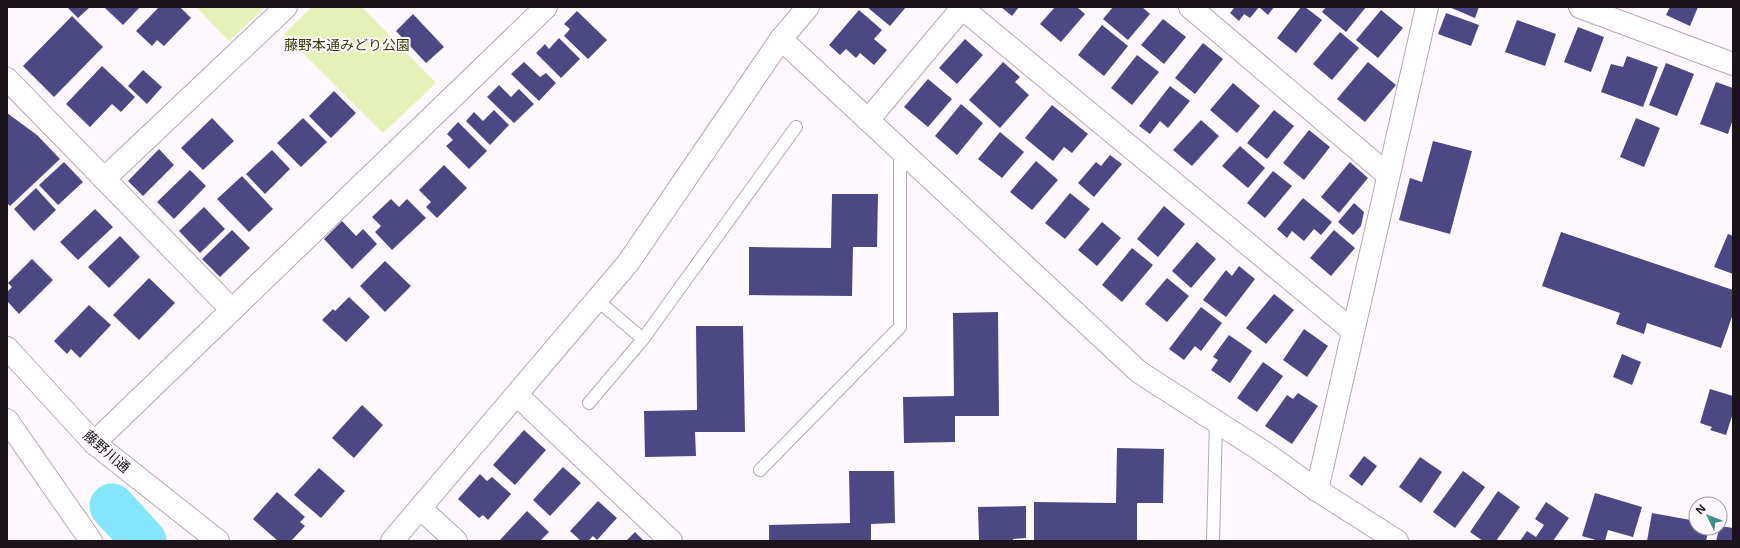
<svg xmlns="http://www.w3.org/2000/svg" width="1740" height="548" viewBox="0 0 1740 548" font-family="'Noto Sans','Noto Sans JP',sans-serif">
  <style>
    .green { fill: #e5f1b6 }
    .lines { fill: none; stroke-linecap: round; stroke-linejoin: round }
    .river { stroke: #84e5fc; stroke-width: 45 }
    .building { fill: #4c4884 }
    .service-casing { stroke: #b7a6b6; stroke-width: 14 }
    .minor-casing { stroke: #b7a6b6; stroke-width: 24 }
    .tertiary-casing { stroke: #b7a6b6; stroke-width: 24 }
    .service { stroke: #fff; stroke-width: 12 }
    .minor { stroke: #fff; stroke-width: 22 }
    .tertiary { stroke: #fff; stroke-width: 22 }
    .labels { text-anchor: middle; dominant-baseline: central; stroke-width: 4; stroke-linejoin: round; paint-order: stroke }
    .park-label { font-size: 14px; fill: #363d04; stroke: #fff8fe }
    .street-label { font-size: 14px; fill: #1b141a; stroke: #fff8fe }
  </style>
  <rect width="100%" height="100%" fill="#fff8fe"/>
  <!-- green -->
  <g class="green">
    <path d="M196,7H265L229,41Z"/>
    <path d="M312,7H362L436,83L383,133L284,34Z"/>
  </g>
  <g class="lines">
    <!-- river -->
    <path class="river" d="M112,506L144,541"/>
  </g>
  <!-- building -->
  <g class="building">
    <path d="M67,7H90L78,18Z"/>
    <path d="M104,7H140L123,25Z"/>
    <path d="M159,7H180L191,18L164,46L157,40L152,46L136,31Z"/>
    <path d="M867,7H906L890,26Z"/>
    <path d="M1001,7H1019L1012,16Z"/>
    <path d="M1055,7H1077L1085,14L1061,42L1040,24Z"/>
    <path d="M1113,7H1142L1150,14L1128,40L1103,19Z"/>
    <path d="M1235,7H1274L1268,15L1259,7L1250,18L1244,14L1239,21L1230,13Z"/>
    <path d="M1301,7H1305L1322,20L1296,53L1277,38Z"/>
    <path d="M1326,7H1366L1346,32L1322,12Z"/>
    <path d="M1449,7H1479L1475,18Z"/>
    <path d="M1670,7H1698L1690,26L1666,15Z"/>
    <path d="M859,10L882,30L874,39L887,50L874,65L860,53L856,58L846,49L840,55L829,45Z"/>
    <path d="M1381,10L1403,28L1378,58L1356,40Z"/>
    <path d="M577,11L607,40L588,59L564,36L570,29L564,24Z"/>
    <path d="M1446,13L1479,25L1471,46L1438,34Z"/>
    <path d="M413,14L444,47L426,63L396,31Z"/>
    <path d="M72,16L103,47L54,97L23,66Z"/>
    <path d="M1163,19L1186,37L1164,64L1141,45Z"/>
    <path d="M1517,20L1556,34L1545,66L1505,52Z"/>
    <path d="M1102,25L1128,46L1104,76L1078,55Z"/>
    <path d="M1578,27L1604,37L1591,72L1564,62Z"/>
    <path d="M1340,32L1359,48L1332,80L1313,64Z"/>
    <path d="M559,38L580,59L561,78L536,53L545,44L549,49Z"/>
    <path d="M965,39L983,55L957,84L939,68Z"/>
    <path d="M1203,43L1223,59L1195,94L1175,78Z"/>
    <path d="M1137,55L1159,72L1132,105L1111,88Z"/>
    <path d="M1627,56L1658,67L1643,107L1601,92L1611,64L1623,67Z"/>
    <path d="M524,62L540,77L546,73L556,83L539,101L511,74Z"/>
    <path d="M1003,62L1020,77L1015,82L1029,95L1000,128L969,100Z"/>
    <path d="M1368,62L1396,85L1365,122L1337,99Z"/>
    <path d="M1666,63L1694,74L1677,116L1649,105Z"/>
    <path d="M102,66L135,97L121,112L112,104L90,127L66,104Z"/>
    <path d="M143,70L162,87L147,104L128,86Z"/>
    <path d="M928,79L952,99L928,127L904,107Z"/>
    <path d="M1716,82L1733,88V119L1728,134L1700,124Z"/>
    <path d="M1233,83L1260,106L1237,133L1210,110Z"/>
    <path d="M499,85L511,97L519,89L534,104L514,123L487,97Z"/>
    <path d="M1170,86L1190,101L1168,128L1160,121L1150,134L1139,126Z"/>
    <path d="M334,91L356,113L331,138L309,116Z"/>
    <path d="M961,104L983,123L957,155L935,136Z"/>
    <path d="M1052,105L1088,134L1072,153L1064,147L1053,161L1025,138Z"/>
    <path d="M494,110L509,125L490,145L466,121L474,112L483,121Z"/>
    <path d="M1274,110L1294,126L1267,159L1247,143Z"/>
    <path d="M7,113L37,135L60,159L10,206L7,203Z"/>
    <path d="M212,118L234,141L203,170L181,148Z"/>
    <path d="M303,118L327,142L301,167L277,143Z"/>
    <path d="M1636,118L1660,128L1644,167L1620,157Z"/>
    <path d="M1201,120L1219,136L1192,166L1173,150Z"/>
    <path d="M458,122L487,151L469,169L446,146L453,140L447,134Z"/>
    <path d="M1309,130L1330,147L1304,180L1283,163Z"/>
    <path d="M1000,132L1024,152L1002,178L978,159Z"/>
    <path d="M1433,141L1472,151L1450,234L1399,220L1410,178L1422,182Z"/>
    <path d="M1240,146L1265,168L1248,188L1222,166Z"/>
    <path d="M159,149L174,165L143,196L128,181Z"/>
    <path d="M272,150L290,169L265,194L246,174Z"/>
    <path d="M1110,155L1122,164L1094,197L1078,183L1096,162L1101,166Z"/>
    <path d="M1036,161L1058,180L1032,210L1010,192Z"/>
    <path d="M64,162L83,182L58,205L39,185Z"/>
    <path d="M1350,162L1368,178L1339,213L1321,197Z"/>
    <path d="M444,165L467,188L437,218L426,207L431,202L419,190Z"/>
    <path d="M190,170L206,186L174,219L157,202Z"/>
    <path d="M1273,171L1292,186L1265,218L1247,203Z"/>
    <path d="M242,176L273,209L249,232L217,199Z"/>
    <path d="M36,188L56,210L34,231L14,209Z"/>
    <path d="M1070,193L1090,209L1065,239L1045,223Z"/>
    <path d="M832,194H878L877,247H853L852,296L749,295V247L831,248Z"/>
    <path d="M1303,198L1332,222L1321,235L1314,229L1304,241L1292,231L1287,238L1277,229Z"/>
    <path d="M391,199L399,207L407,199L426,218L392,250L375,232L381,226L372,217Z"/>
    <path d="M1354,203L1364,212L1361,226L1353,235L1338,222Z"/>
    <path d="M1164,206L1185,224L1158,257L1137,239Z"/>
    <path d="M204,207L225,229L200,253L179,231Z"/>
    <path d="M95,209L113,227L78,260L60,242Z"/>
    <path d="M342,221L356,236L363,229L377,244L352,269L324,239Z"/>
    <path d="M1102,222L1121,238L1097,266L1078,250Z"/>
    <path d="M232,230L250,248L220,277L202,259Z"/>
    <path d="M1334,230L1355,248L1331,276L1310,258Z"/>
    <path d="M1561,232L1733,290V314L1721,348L1647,323L1644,334L1616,324L1620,313L1542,286Z"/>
    <path d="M1728,234L1733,236V274L1714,267Z"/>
    <path d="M120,236L140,257L109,288L88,267Z"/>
    <path d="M1197,242L1216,259L1191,288L1172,271Z"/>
    <path d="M1132,248L1153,265L1122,302L1102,285Z"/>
    <path d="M32,259L53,280L19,314L7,301V292L12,287L8,283Z"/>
    <path d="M385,261L411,286L385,312L360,286Z"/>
    <path d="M1239,266L1255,279L1226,317L1203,300L1226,270L1232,276Z"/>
    <path d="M149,278L175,303L139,340L113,315Z"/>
    <path d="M1167,278L1189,296L1167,322L1145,304Z"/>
    <path d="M1274,294L1294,310L1266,344L1246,328Z"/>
    <path d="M349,297L370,317L346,342L322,320L333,309L335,311Z"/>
    <path d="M89,305L111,325L80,358L71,349L67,354L54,341Z"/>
    <path d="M1201,307L1222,323L1201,351L1195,346L1184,360L1169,349Z"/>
    <path d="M998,312L999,416H955V442L904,443L903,397L954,396L953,313Z"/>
    <path d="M696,326H743L745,432H695L696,456L645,457L644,411L697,410Z"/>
    <path d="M1304,329L1328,346L1307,377L1283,360Z"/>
    <path d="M1229,335L1252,351L1230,383L1211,370L1218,360L1213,357Z"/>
    <path d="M1622,354L1641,362L1632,385L1613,377Z"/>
    <path d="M1263,362L1283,376L1257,412L1237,398Z"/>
    <path d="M1710,389L1733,396V413L1726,435L1710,430L1712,427L1700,423Z"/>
    <path d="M1298,393L1318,406L1292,444L1265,426L1287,395L1293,399Z"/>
    <path d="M362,405L383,425L354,458L332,438Z"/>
    <path d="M524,430L546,450L515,485L493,465Z"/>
    <path d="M1117,448L1164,449L1163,503H1137V541H1034V502L1116,503Z"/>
    <path d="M1364,456L1377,466L1362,486L1349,476Z"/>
    <path d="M1420,457L1442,472L1421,503L1399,487Z"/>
    <path d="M563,467L581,483L550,516L533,500Z"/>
    <path d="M319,468L345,491L321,518L294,495Z"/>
    <path d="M849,471H894L895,523L871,524V541H769V525L850,523Z"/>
    <path d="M1463,471L1485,487L1455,528L1433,512Z"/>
    <path d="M480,474L487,481L492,477L511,494L488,520L483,515L479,518L458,499Z"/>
    <path d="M1498,491L1520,507L1496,541H1483L1470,532Z"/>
    <path d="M277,492L305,517L300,522L305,526L291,541H278L253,519Z"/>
    <path d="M1595,493L1642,507L1633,537L1608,530L1605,541H1599L1582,536Z"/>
    <path d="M598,501L617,518L597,540L593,536L588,541H581L570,531Z"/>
    <path d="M1546,502L1569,518L1553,541H1520L1527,531L1536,537L1544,525L1535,519Z"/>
    <path d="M1026,506V538L1013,539V541H979L978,507Z"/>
    <path d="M527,511L549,532L540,541H499Z"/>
    <path d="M1652,513L1696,521V528H1709L1706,541H1647Z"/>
    <path d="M1720,526L1733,528V541H1716Z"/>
    <path d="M635,532L644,541H626Z"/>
  </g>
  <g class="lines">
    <defs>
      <g id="service">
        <path d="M597,300L643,339"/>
        <path d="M589,403L643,339L796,127"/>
        <path d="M760,470L900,327V151"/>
        <path d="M1213,541L1216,422"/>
      </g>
      <g id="minor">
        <path d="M1190,7L1388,175"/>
        <path d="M1580,7L1733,64"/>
        <path d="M962,8L1353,331"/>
        <path d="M781,39L1139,372L1265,453L1317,490L1397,541"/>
        <path d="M7,79L232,310"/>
        <path d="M868,120L963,7"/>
        <path d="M104,179L286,7"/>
        <path d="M517,395L671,541"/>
        <path d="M94,443L546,7"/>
        <path d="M1317,490L1427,7"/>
        <path d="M420,508L456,541"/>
        <path d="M392,541L628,263L781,39L808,7"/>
      </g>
      <g id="tertiary">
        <path d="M7,348L94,443L218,541"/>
        <path d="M7,420L91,541"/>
      </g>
    </defs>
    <!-- service casing -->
    <use href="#service" class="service-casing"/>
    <!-- minor casing -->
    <use href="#minor" class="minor-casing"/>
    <!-- tertiary casing -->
    <use href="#tertiary" class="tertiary-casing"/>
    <!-- service -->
    <use href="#service" class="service"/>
    <!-- minor -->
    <use href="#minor" class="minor"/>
    <!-- tertiary -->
    <use href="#tertiary" class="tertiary"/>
  </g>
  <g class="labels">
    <!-- park labels -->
    <g class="park-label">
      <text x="347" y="44">藤野本通みどり公園</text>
    </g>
    <!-- street labels -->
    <g class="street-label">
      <text transform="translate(107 451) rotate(41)">藤野川通</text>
    </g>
  </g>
  <!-- border -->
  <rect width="1740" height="548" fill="none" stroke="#1b141a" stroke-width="16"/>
  <!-- north arrow -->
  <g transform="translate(1708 516) rotate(313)"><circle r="19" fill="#fff8fe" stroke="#a49da3"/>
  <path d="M0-3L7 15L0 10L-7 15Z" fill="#448c8c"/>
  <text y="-6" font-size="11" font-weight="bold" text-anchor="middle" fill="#1b141a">N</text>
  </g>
</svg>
